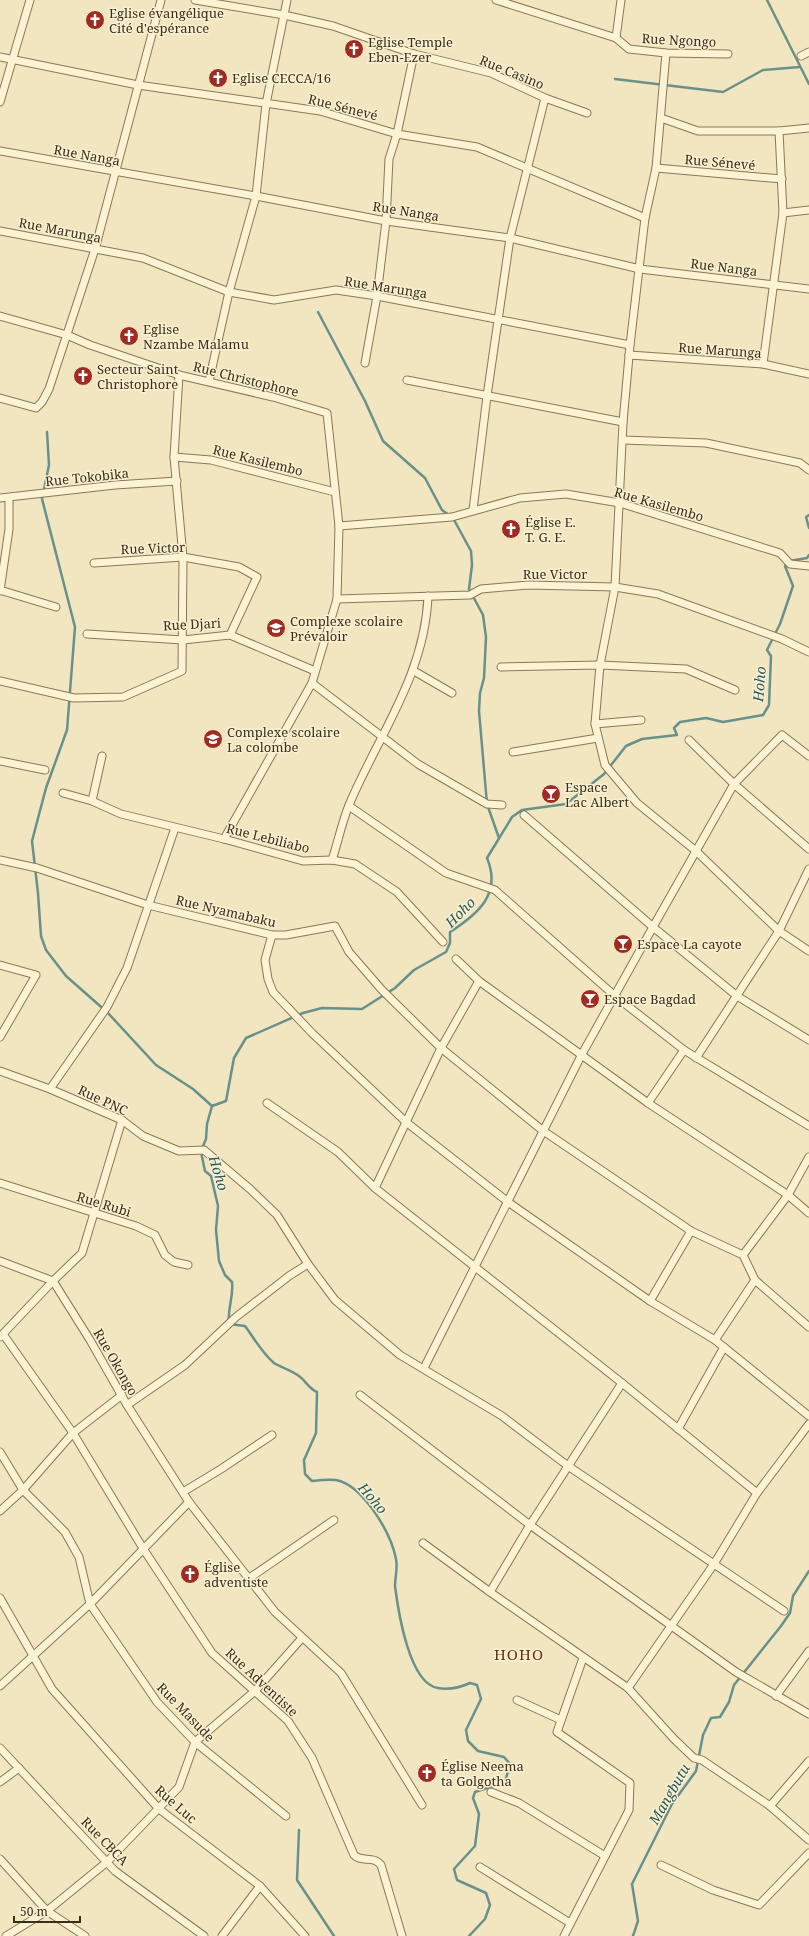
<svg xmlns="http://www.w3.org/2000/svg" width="809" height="1936" viewBox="0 0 809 1936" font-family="'Noto Serif',serif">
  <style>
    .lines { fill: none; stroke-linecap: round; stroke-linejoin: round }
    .stream { stroke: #69918b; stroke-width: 2.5 }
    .street-casing { stroke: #8b7756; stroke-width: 9 }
    .street { stroke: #fbf3d4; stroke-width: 7 }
    .labels { text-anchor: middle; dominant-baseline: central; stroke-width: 3; stroke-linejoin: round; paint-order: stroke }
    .poi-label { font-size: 13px; fill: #3a2d1c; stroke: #f8f0d0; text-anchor: start }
    .street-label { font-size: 13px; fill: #3a2d1c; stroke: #f8f0d0 }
    .water-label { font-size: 14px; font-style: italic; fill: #2a595b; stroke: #f8f0d0 }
    .quarter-label { font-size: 15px; letter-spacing: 1px; fill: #693018; stroke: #f8f0d0 }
  </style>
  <rect width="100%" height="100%" fill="#f1e6c0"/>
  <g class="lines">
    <!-- stream -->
    <g class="stream">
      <path d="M767,0L809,84"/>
      <path d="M615,79L723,92L763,70L800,67"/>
      <path d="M318,312L365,401L383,441L425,478L442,510L449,515"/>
      <path d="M47,432L49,465L42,499L75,627L67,730L46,788L32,841L38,893L41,936L46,950L66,976L108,1013L156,1065L193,1089L212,1106"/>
      <path d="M809,515L806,517L809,528"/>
      <path d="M453,518L471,551L472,565L469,589L483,615L486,637L484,678L480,693L479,711L487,804L499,838"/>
      <path d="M212,1106L207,1124L206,1139L201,1151L202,1157L205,1171L211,1176L218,1206L216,1230L219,1261L225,1275L232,1282C234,1297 227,1308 229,1324L245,1326C254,1338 262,1353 274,1363C280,1367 291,1370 299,1376C306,1381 308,1388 317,1392L316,1433L304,1460L305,1474L312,1481C320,1480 328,1479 336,1480C363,1485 391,1533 396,1559C398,1568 395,1577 395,1586C398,1610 409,1684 438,1688C448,1690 461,1687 470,1683L477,1685L481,1699L466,1730L468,1741L478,1751L504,1757L510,1764L505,1782L475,1792L473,1798L479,1814L475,1846L454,1869L457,1880L486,1893L490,1905L485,1919L469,1936"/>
      <path d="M212,1106L226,1101L234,1058L246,1038L303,1013L322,1008L362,1009L395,988L414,970L446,952L450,943V932C478,914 502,894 487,858L512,817L522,810L566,804L604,774L626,746L642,739L677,735L674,728L680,722L706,718L723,722L763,715L769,705L771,656L767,650L780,624L793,586L785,566L789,561L807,558L809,555"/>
      <path d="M299,1830L297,1880L334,1936"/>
      <path d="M633,1936L638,1921L632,1884L672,1804L696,1771L703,1735L711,1718L720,1717L729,1702L734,1685L781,1626L790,1613L793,1596L809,1571"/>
    </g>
    <defs>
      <g id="street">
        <path d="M195,0L284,15L333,26L414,54L491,73L545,98L587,113"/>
        <path d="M496,0L616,38L629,49L666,53L728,54"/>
        <path d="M616,38L621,0"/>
        <path d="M666,53L656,168L645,218L630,345L623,422L615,587L600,665L595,724L605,765L637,803L696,851L779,931L809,951"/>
        <path d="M801,56L809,52"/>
        <path d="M0,57L138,85L320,111L397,134L477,147L645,218"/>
        <path d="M0,102L30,0"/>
        <path d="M661,118L698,131H779L809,128"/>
        <path d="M0,151L256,196L386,221L510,238L640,269L809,289"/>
        <path d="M656,168L782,179"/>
        <path d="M783,213L809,210"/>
        <path d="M0,231L143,258L229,292L274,300L336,290L377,296L630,345"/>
        <path d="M0,316L67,335L90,345L179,375L273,397L327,413L339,526L337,599L312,683L224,839"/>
        <path d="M629,355L763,364L809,374"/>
        <path d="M365,363L377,296L386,221L389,159L397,134L414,54"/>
        <path d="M763,364L783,213L779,131"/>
        <path d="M407,380L623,422"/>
        <path d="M209,381L229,292L256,196L266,104L287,0"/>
        <path d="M0,398L36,408L42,402L49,389L95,249L161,0"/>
        <path d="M623,440L706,443L800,463L809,470"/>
        <path d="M174,457L211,460L335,492"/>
        <path d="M0,498L115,485L177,481"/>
        <path d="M473,510L487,396L510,238L545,98"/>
        <path d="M339,526L452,517L520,498L566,494L620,503L780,553L790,564L809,566"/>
        <path d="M94,563L183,557L239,567L257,577L230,635"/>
        <path d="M0,590L56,607"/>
        <path d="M0,591L9,529V498"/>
        <path d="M337,599L470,595L481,589L528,585L615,587L658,594L782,639L809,652"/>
        <path d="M87,634L183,640L230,635L315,671"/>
        <path d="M501,667L600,665L686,669L735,690"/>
        <path d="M414,671L452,693"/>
        <path d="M0,681L74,698L123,697L182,671L183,557L174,457L179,375"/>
        <path d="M312,683L418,764L487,804L502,805"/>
        <path d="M595,724L641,720"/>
        <path d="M689,740L734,784L809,849"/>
        <path d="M513,752L598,738"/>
        <path d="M0,761L45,770"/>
        <path d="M63,793L92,801L121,814L224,839L303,861L332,860L355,864L397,892L443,942"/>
        <path d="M92,801L102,756"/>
        <path d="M349,806L446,873L495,890L615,996L684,1050L809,1126"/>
        <path d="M524,815L653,927L737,996L809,1040"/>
        <path d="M0,860L37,868L148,905L272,935H286L335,926L349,952L382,990L441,1048L542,1130L691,1231L743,1255L755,1280L809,1327"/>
        <path d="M332,860C338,842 342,822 349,805C378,736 425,675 428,596"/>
        <path d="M272,935L265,960L268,979L273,992L312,1033L406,1122L508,1202L650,1301L715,1340L809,1416"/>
        <path d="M456,959L479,981L648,1103L788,1195L809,1213"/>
        <path d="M0,965L36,975L0,1037"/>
        <path d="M696,1058L779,931L809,869"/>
        <path d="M0,1071L50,1089L122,1120L143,1136L179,1151L204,1150L250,1189L277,1215L308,1264L335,1300L400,1355L502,1416L568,1466L784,1611"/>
        <path d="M50,1089L107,1007L127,968L175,828"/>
        <path d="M267,1103L338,1152L375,1188L622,1383L757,1493"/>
        <path d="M648,1103L684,1050"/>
        <path d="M0,1183L136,1226L155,1235L165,1255L174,1262L188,1265"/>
        <path d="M375,1188L441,1048L479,981"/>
        <path d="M743,1255L788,1195L809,1157"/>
        <path d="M0,1261L53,1281L90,1340L127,1405L189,1502L275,1612L341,1673L422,1805"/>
        <path d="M650,1301L691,1231"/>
        <path d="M3,1334L73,1433L144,1550L212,1653L288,1721L312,1758L354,1855C362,1863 373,1855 381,1865L402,1936"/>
        <path d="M0,1337L53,1281L82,1253L122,1120"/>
        <path d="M715,1340L755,1280"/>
        <path d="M424,1368L582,1054L653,927L734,784L782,735L809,756"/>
        <path d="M360,1395L530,1525L736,1672L809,1714"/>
        <path d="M127,1405L185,1365L236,1317L289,1276L308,1264"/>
        <path d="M678,1429L724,1347"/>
        <path d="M0,1452L23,1490L65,1532L79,1557L90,1604L157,1702L195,1742L286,1816"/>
        <path d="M183,1492L221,1469L272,1435"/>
        <path d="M0,1511L23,1490L73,1433L122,1395"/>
        <path d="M423,1543L490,1592L628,1688L674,1739L694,1758L702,1760L770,1806L809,1840"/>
        <path d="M248,1579L334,1520"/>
        <path d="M490,1592L530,1525L622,1383"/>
        <path d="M0,1598L52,1689L159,1809L260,1886L305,1936"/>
        <path d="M0,1686L90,1604L189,1502"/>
        <path d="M628,1688L714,1564L757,1493L809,1424"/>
        <path d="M776,1696L809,1651"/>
        <path d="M517,1700L561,1720"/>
        <path d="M0,1748L115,1871L204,1936"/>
        <path d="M0,1782L19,1768"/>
        <path d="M491,1792L519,1803L605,1856"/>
        <path d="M770,1806L809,1761"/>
        <path d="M0,1859L47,1911L85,1936"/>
        <path d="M661,1865L713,1890L759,1905L809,1853"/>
        <path d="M480,1867L570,1923"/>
        <path d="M6,1936L47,1911L107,1862L179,1787L195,1742L255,1691L302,1638"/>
        <path d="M222,1936L260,1886"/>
        <path d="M564,1936L629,1810L630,1783L557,1732L583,1658"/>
      </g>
    </defs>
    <!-- street casing -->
    <use href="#street" class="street-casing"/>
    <!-- street -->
    <use href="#street" class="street"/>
  </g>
  <!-- icons -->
  <defs>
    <symbol id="church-disc" viewBox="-11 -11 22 22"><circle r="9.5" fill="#9e2c22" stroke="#f8f0d0"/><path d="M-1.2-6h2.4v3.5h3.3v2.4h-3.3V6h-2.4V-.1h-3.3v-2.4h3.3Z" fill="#fff"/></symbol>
    <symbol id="school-disc" viewBox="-11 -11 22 22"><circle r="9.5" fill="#9e2c22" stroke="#f8f0d0"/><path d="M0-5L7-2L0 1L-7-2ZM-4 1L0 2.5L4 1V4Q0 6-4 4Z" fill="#fff"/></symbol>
    <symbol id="bar-disc" viewBox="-11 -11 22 22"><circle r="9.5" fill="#9e2c22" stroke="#f8f0d0"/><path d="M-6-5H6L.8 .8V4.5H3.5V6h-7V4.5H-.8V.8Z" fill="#fff"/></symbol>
  </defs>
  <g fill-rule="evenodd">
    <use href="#church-disc" x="84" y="9" width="22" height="22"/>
    <use href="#church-disc" x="343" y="38" width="22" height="22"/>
    <use href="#church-disc" x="207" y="67" width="22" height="22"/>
    <use href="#church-disc" x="118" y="325" width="22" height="22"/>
    <use href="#church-disc" x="72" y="365" width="22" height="22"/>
    <use href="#church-disc" x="500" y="518" width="22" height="22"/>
    <use href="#school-disc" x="265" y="617" width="22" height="22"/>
    <use href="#school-disc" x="202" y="728" width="22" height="22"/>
    <use href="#bar-disc" x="540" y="783" width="22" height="22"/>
    <use href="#bar-disc" x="612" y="933" width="22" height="22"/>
    <use href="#bar-disc" x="579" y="988" width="22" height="22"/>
    <use href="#church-disc" x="179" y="1563" width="22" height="22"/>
    <use href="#church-disc" x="416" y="1762" width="22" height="22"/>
  </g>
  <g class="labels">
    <!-- poi labels -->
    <g class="poi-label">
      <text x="109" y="13">Eglise évangélique<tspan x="109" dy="15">Cité d'espérance</tspan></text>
      <text x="368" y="42">Eglise Temple<tspan x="368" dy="15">Eben-Ezer</tspan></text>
      <text x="232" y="78">Eglise CECCA/16</text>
      <text x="143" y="329">Eglise<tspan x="143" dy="15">Nzambe Malamu</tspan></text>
      <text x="97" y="369">Secteur Saint<tspan x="97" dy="15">Christophore</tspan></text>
      <text x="525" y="522">Église E.<tspan x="525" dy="15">T. G. E.</tspan></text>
      <text x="290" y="621">Complexe scolaire<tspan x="290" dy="15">Prévaloir</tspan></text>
      <text x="227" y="732">Complexe scolaire<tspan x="227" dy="15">La colombe</tspan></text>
      <text x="565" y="787">Espace<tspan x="565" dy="15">Lac Albert</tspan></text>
      <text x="637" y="944">Espace La cayote</text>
      <text x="604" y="999">Espace Bagdad</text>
      <text x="204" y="1567">Église<tspan x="204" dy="15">adventiste</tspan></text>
      <text x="441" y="1766">Église Neema<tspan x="441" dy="15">ta Golgotha</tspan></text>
    </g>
    <!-- street labels -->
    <g class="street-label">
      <text transform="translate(679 40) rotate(3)">Rue Ngongo</text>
      <text transform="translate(512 72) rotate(22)">Rue Casino</text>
      <text transform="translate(343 107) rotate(14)">Rue Sénevé</text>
      <text transform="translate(87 155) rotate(10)">Rue Nanga</text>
      <text transform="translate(720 162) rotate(5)">Rue Sénevé</text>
      <text transform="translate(406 211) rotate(9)">Rue Nanga</text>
      <text transform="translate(60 230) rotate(11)">Rue Marunga</text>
      <text transform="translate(724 267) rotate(7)">Rue Nanga</text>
      <text transform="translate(386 287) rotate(9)">Rue Marunga</text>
      <text transform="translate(720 350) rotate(4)">Rue Marunga</text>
      <text transform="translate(246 379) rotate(14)">Rue Christophore</text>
      <text transform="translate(258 460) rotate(14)">Rue Kasilembo</text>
      <text transform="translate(87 477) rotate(-6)">Rue Tokobika</text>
      <text transform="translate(659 504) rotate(16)">Rue Kasilembo</text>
      <text transform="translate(153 548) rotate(-2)">Rue Victor</text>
      <text x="555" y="574">Rue Victor</text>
      <text transform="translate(192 624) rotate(-3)">Rue Djari</text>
      <text transform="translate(268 838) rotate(14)">Rue Lebiliabo</text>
      <text transform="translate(226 911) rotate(13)">Rue Nyamabaku</text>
      <text transform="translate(103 1100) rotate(25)">Rue PNC</text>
      <text transform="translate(104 1204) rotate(17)">Rue Rubi</text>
      <text transform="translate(116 1362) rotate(60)">Rue Okongo</text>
      <text transform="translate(262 1682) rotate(43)">Rue Adventiste</text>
      <text transform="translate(186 1712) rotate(46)">Rue Masude</text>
      <text transform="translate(176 1804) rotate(41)">Rue Luc</text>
      <text transform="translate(105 1841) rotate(46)">Rue CBCA</text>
    </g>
    <!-- water labels -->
    <g class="water-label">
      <text transform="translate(759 684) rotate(-85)">Hoho</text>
      <text transform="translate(460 912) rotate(-45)">Hoho</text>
      <text transform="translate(219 1173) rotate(73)">Hoho</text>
      <text transform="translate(373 1498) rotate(49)">Hoho</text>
      <text transform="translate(669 1794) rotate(-60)">Mangbutu</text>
    </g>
    <!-- quarter labels -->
    <g class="quarter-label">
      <text x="519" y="1654">HOHO</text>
    </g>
  </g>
  <!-- scale -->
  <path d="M14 1916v6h66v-6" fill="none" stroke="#3a2d1c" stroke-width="2"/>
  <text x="20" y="1916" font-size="12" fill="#3a2d1c" stroke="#f8f0d0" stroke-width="3" paint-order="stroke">50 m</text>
</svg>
